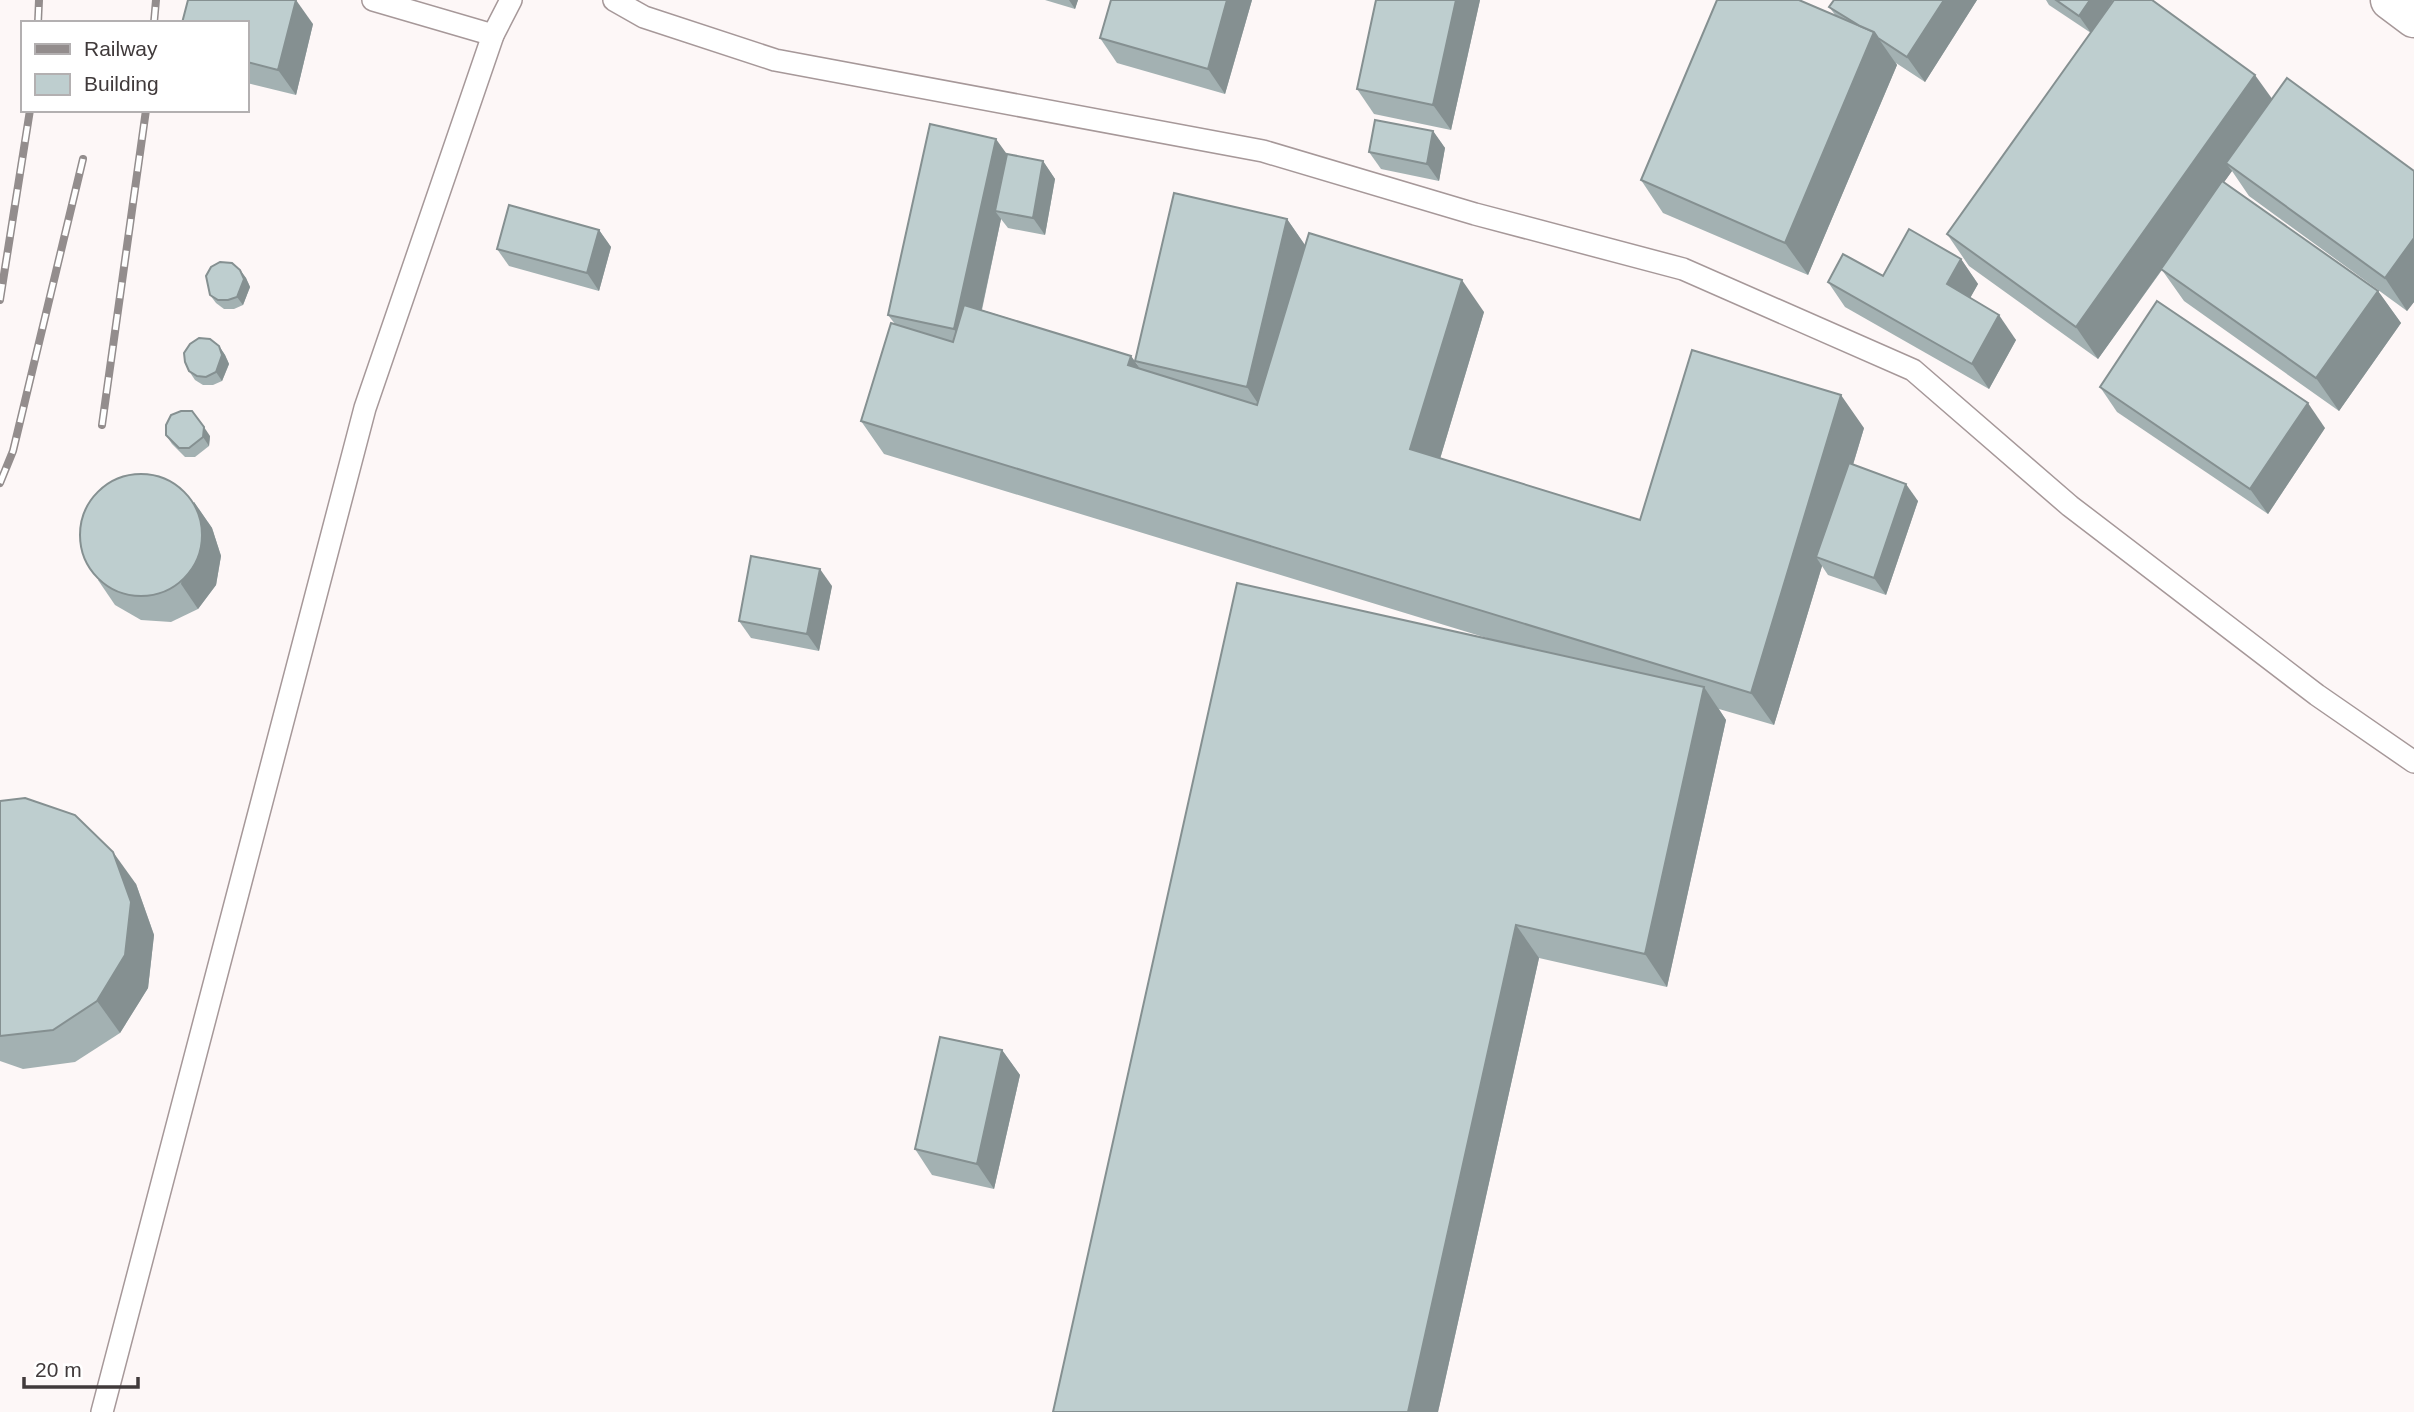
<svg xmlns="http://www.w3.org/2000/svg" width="2414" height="1412" viewBox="0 0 2414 1412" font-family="Arial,sans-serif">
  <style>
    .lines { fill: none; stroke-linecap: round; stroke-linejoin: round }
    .service-casing { stroke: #a69899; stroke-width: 24 }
    .trunk-casing { stroke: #a69899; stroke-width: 41 }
    .service { stroke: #fff; stroke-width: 21 }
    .trunk { stroke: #fff; stroke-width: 38 }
    .rail-casing { stroke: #938d8d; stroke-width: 8 }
    .rail { stroke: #fff; stroke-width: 5; stroke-dasharray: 16; stroke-linecap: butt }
    .wall { fill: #a3b1b2 }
    .shaded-wall { fill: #859091 }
    .building { fill: #bececf; stroke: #859091; stroke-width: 2 }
  </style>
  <rect width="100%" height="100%" fill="#fdf7f7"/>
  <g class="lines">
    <defs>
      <g id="service">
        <path d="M373,0L493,35"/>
        <path d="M614,0L644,17L775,60L1263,151L1475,214L1683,269L1913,370L2070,506L2317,695L2414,762"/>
        <path d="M102,1412L365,408L493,35L511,0"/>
      </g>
      <path id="trunk" d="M2390,0L2414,18"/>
    </defs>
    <!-- service casing -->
    <use href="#service" class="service-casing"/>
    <!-- trunk casing -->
    <use href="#trunk" class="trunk-casing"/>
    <!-- service -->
    <use href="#service" class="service"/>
    <!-- trunk -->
    <use href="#trunk" class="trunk"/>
    <defs>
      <g id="rail">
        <path d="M38,23L39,0"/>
        <path d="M154,23L156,0"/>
        <path d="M0,300L30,110"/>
        <path d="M102,425L146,110"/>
        <path d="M0,483L13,451L83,159"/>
      </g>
    </defs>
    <!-- rail casing -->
    <use href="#rail" class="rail-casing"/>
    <!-- rail -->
    <use href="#rail" class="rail"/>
  </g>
  <!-- wall -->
  <g class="wall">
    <path d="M1045,0H1078L1075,9Z"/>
    <path d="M1111,0H1252L1225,94L1117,63L1100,38Z"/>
    <path d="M1376,0H1480L1451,130L1374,114L1357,89Z"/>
    <path d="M1977,0L1925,82L1896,63L1897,65L1808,275L1663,213L1641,180L1836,16L1829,7Z"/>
    <path d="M2046,0H2113L2101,18L2272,99L2414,171V302L2407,311L2249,196L2232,171L2224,182L2378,291L2401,323L2339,411L2184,301L2162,270L2098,359L1969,266L1947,234L2091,33L2049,5Z"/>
    <path d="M247,23L313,24L296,95L247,83Z"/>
    <path d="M1433,131L1445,148L1439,181L1381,169L1369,152Z"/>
    <path d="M1007,154L1043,161L1055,179L1045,235L1008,228L1001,219L982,310L1131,356L1140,369L1135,361L1287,219L1305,245L1484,312L1440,459L1640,520L1864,428L1853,465L1918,501L1886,595L1828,575L1822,566L1774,725L1719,709L1726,720L1667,987L1539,958L1438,1412L1500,642L884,454L861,421L895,324L888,315Z"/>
    <path d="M599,230L611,247L599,291L509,266L497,249Z"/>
    <path d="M1961,259L1978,284L1970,298L2016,340L1989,389L1845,307L1828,282L1883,276Z"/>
    <path d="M240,270L246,278L250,287L243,305L234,309H224L216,303L210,295Z"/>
    <path d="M219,346L225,355L229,364L222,381L213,385H203L195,380L189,371Z"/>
    <path d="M2100,387L2325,428L2268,514L2117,412Z"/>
    <path d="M166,435L210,436L209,446L195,457H185L172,444Z"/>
    <path d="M194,502L212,528L221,556L216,585L198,609L171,622L141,620L115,605L98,580Z"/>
    <path d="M832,586L819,651L751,638L739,621Z"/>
    <path d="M0,801L136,884L154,935L148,988L120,1033L75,1062L23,1069L0,1061Z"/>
    <path d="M1002,1050L1020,1075L994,1189L932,1175L915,1149Z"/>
  </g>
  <!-- shaded-wall -->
  <g class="shaded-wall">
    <path d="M296,0L313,24L296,95L278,70Z"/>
    <path d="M1069,0H1078L1075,9Z"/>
    <path d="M1227,0H1252L1225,94L1208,69Z"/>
    <path d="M1456,0H1480L1451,130L1433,105Z"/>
    <path d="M1944,0H1977L1925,82L1907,57Z"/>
    <path d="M2090,0H2113L2091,33L2079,16Z"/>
    <path d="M1874,32L1897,65L1808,275L1785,243Z"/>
    <path d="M2255,75L2278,107L2226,163L2232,171L2098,359L2076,327Z"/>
    <path d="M1433,131L1445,148L1439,181L1427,164Z"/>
    <path d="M996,139L1014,164L995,211L1001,219L972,354L954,329Z"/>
    <path d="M1043,161L1055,179L1045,235L1033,218Z"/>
    <path d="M1287,219L1309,251L1269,420L1247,387Z"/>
    <path d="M599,230L611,247L599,291L587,273Z"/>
    <path d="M2414,238V302L2407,311L2385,278Z"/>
    <path d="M1961,259L1978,284L1964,309L1947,284Z"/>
    <path d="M240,270L246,278L250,287L243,305L237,297Z"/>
    <path d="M1462,280L1484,312L1433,482L1410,449Z"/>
    <path d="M2378,291L2401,323L2339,411L2316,378Z"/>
    <path d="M1999,315L2016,340L1989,389L1972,364Z"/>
    <path d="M219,346L225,355L229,364L222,381L216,372Z"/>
    <path d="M1131,356L1154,388L1128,365Z"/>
    <path d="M1841,395L1864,428L1824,560L1816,557L1822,566L1774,725L1751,693Z"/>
    <path d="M2308,403L2325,428L2268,514L2250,489Z"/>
    <path d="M204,427L210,436L209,446L203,437Z"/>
    <path d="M1906,484L1918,501L1886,595L1874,578Z"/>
    <path d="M194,502L212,528L221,556L216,585L198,609L181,584Z"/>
    <path d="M820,569L832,586L819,651L807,634Z"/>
    <path d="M1704,687L1726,720L1667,987L1645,954Z"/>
    <path d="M113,852L136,884L154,935L148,988L120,1033L97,1001Z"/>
    <path d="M1516,925L1539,958L1438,1412H1408Z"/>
    <path d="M1002,1050L1020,1075L994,1189L977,1164Z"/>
  </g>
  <!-- building -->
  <g class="building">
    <path d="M188,0H296L278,70L247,62V23H182Z"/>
    <path d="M1111,0H1227L1208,69L1100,38Z"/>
    <path d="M1376,0H1456L1433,105L1357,89Z"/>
    <path d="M1717,0H1799L1874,32L1785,243L1641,180Z"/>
    <path d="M1834,0H1944L1907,57L1878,38L1874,32L1860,26L1829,7Z"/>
    <path d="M2056,0H2090L2079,16Z"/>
    <path d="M2114,0H2152L2255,75L2076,327L1947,234Z"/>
    <path d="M2287,78L2414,171V238L2385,278L2226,163Z"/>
    <path d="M1375,120L1433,131L1427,164L1369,152Z"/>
    <path d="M930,124L996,139L954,329L888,315Z"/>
    <path d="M1007,154L1043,161L1033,218L995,211Z"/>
    <path d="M2222,181L2378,291L2316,378L2161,269Z"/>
    <path d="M1174,193L1287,219L1247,387L1135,361Z"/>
    <path d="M509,205L599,230L587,273L497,249Z"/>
    <path d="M1909,229L1961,259L1947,284L1999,315L1972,364L1828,282L1843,254L1883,276Z"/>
    <path d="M1309,233L1462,280L1410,449L1640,520L1692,350L1841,395L1751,693L861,421L891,323L953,342L964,305L1131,356L1128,365L1257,405Z"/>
    <path d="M220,262L232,263L240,270L244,279L237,297L228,300H218L210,295L206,276L211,267Z"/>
    <path d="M2157,301L2308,403L2250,489L2100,387Z"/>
    <path d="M199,338L210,339L219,346L222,355L216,372L206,377L197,376L189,371L185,362L184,353L190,344Z"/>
    <path d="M181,411H192L204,427L203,437L189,448H179L166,435V425L171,415Z"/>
    <path d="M1849,463L1906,484L1874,578L1816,557Z"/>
    <circle cx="141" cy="535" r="61"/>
    <path d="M751,556L820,569L807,634L739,621Z"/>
    <path d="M1237,583L1704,687L1645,954L1516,925L1408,1412H1053Z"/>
    <path d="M25,798L75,815L113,852L131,902L125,955L97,1001L53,1030L0,1036V801Z"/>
    <path d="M940,1037L1002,1050L977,1164L915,1149Z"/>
  </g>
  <!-- legend -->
  <rect x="21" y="21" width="228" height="91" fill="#ffffff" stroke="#b3b0b1" stroke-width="2"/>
  <rect x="35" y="44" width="35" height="10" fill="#938d8d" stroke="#b3b0b1" stroke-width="2"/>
  <text x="84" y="56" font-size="21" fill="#403a3b">Railway</text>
  <rect x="35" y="74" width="35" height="21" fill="#bececf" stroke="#b3b0b1" stroke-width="2"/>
  <text x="84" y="91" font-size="21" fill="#403a3b">Building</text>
  <!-- scale -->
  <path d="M24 1377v10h114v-10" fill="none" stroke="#403a3b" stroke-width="3.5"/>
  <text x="35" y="1377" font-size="21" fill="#403a3b" stroke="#ffffff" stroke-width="5" paint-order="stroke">20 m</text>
</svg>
